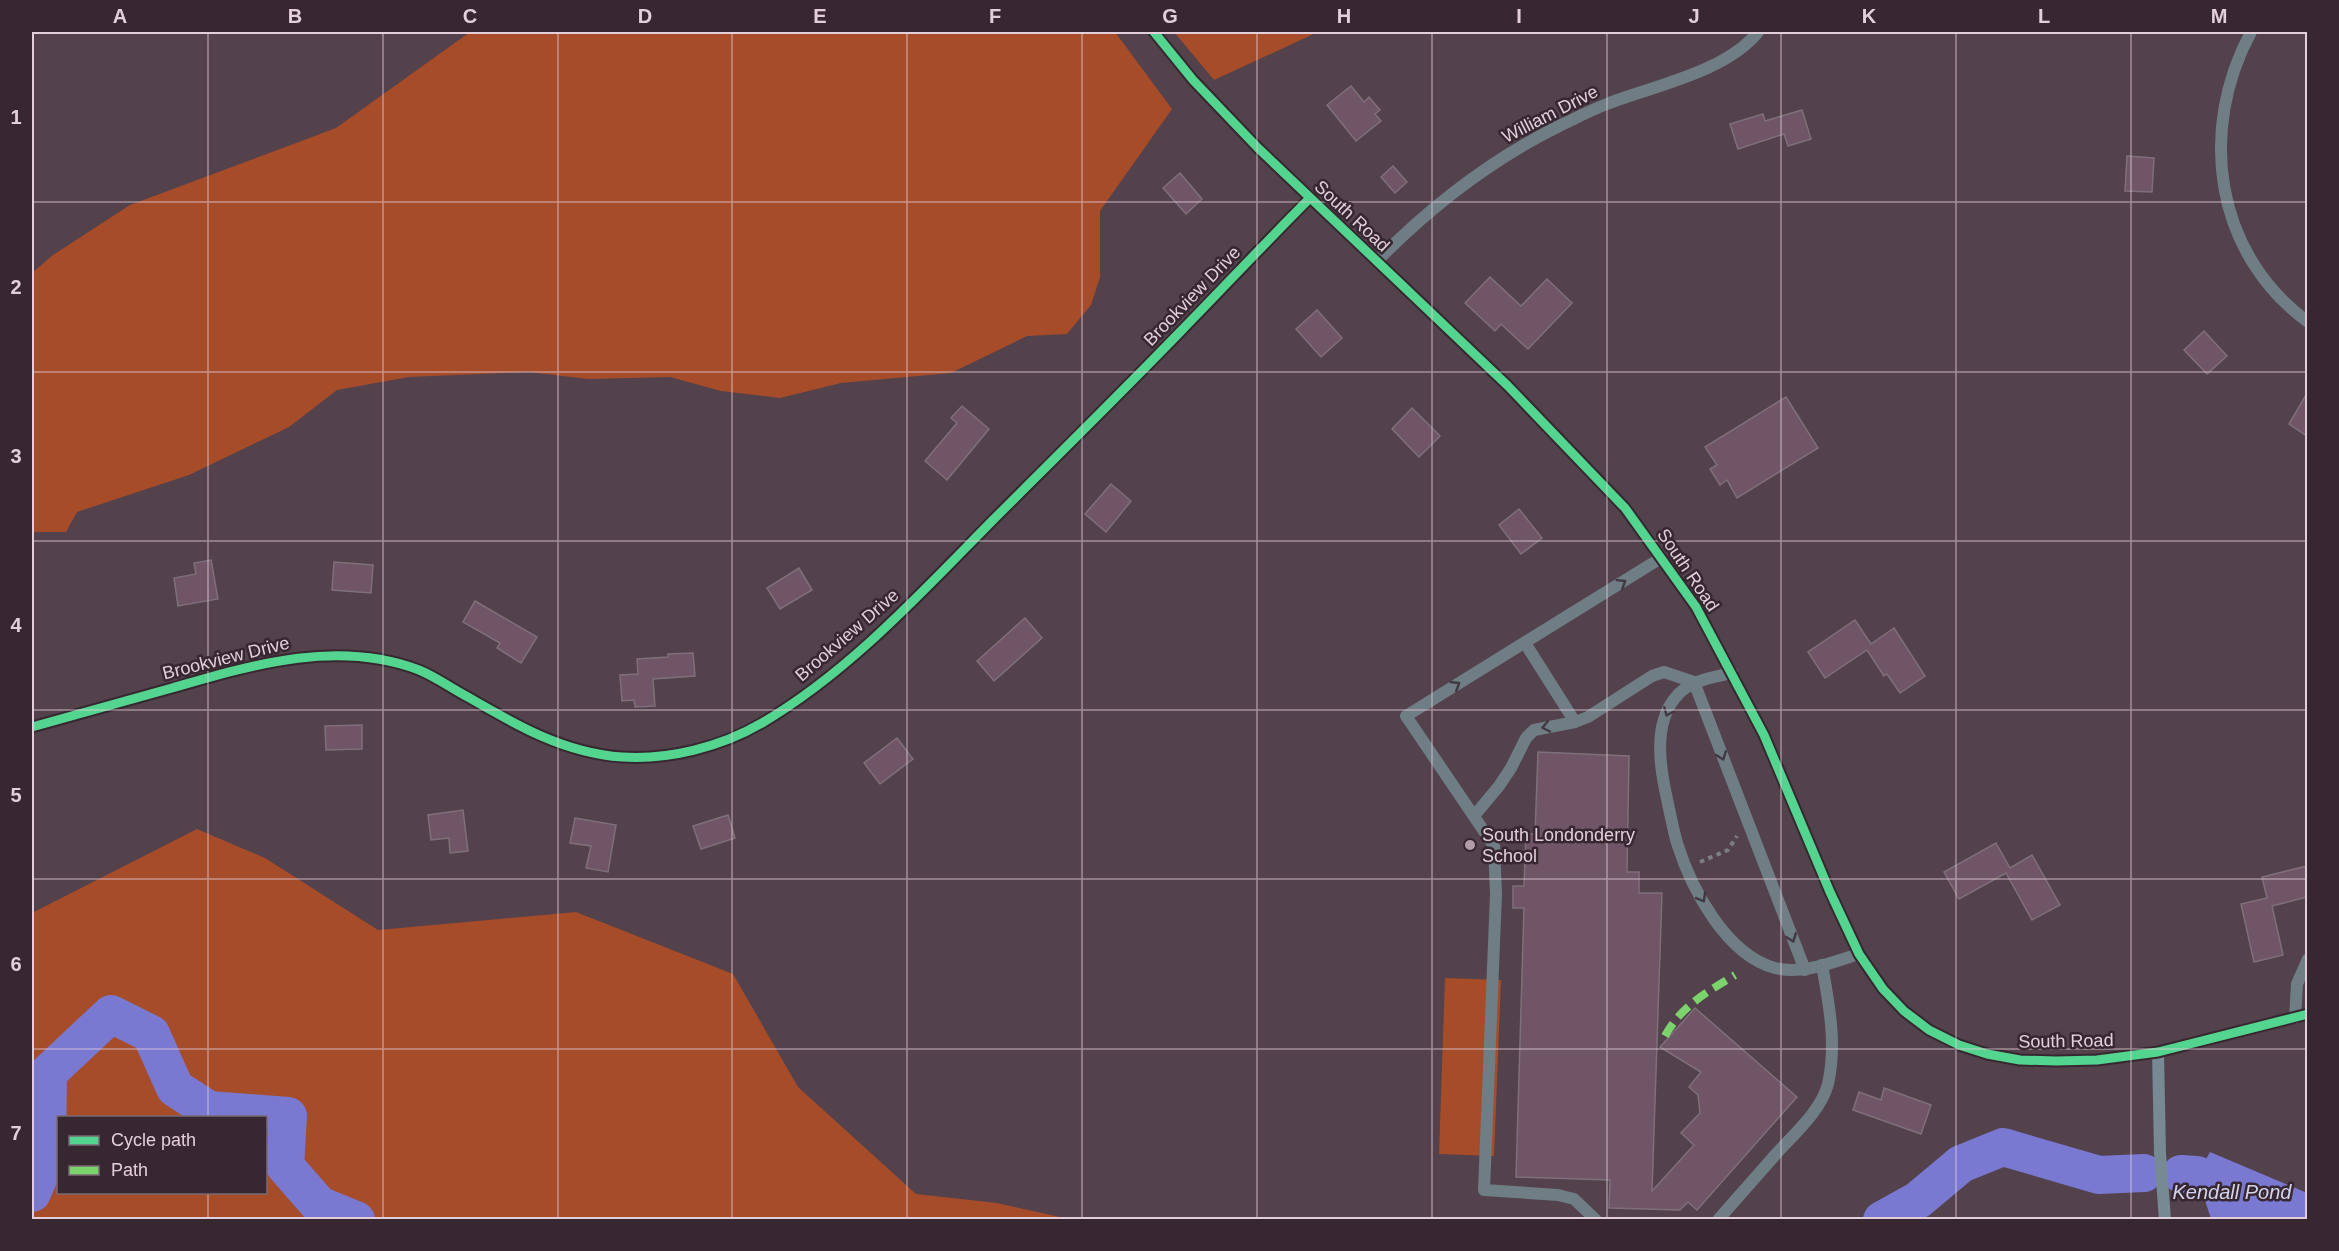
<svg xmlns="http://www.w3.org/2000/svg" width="2339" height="1251" viewBox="0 0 2339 1251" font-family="Helvetica,sans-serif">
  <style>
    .green { fill: #a74c29; fill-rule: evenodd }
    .water { fill: #7a79d2 }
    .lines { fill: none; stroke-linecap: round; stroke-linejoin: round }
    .river { stroke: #7a79d2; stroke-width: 38 }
    .building { fill: #705567; stroke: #7e7079; stroke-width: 1.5 }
    .path { stroke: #7a7f86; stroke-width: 4; stroke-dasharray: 4.5 4.5; stroke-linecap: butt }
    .lane { stroke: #6f7d85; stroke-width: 12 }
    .street { stroke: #6f7d85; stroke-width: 12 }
    .secondary { stroke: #778992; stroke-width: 12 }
    .quiet { stroke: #7cd36c; stroke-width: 8; stroke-dasharray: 15 8; stroke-linecap: butt }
    .cycleway-casing { stroke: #362730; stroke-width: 13 }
    .cycleway { stroke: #53d58f; stroke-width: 9 }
    .oneway { stroke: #413841 }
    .grid { fill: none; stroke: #e3cfdb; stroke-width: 1.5; stroke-opacity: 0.55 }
    .poi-dot { fill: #b19da9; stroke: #362730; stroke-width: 2 }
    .labels { text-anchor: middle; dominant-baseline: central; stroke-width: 5; stroke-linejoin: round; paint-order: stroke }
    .street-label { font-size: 18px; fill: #e3cfdb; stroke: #362730 }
    .poi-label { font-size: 18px; fill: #e3cfdb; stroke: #362730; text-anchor: start }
    .water-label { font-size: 20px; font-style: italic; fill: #d2d4ed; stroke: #362730 }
    .neatline { fill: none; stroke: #e3cfdb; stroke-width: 2 }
    .grid-label { font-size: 20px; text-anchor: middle; font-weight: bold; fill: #e3cfdb }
  </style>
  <rect width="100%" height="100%" fill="#53414c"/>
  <!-- green -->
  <g class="green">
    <path d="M470,32H1115L1172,109L1100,211V277L1091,305L1067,334L1027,336L951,373L841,383L780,398L721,391L670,377L588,379L529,372L409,377L337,390L289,427L189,475L77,512L66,532H32V273L53,255L130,205L336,128Z"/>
    <path d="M1174,32H1318L1214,80Z"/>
    <path d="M197,829L265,858L378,930L576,912L733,974L798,1087L916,1194L997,1203L1069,1219H32V913ZM58,1118H266V1192H58Z"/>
    <path d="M1445,978L1501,980L1494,1156L1439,1154Z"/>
  </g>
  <!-- water -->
  <path class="water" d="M2210,1152L2307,1193V1219H2211L2197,1175Z"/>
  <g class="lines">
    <!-- river -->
    <g class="river">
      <path d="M2181,1174L2197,1175L2285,1220"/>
      <path d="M32,1193L47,1157L48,1073L111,1014L151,1034L175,1088L209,1110L288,1116L285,1166L319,1205L356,1220"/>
      <path d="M1882,1220L1918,1200L1961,1164L2003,1147L2099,1175L2144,1173"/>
    </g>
  </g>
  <!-- building -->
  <g class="building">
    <path d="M1351,86L1364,102L1369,97L1380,110L1375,114L1381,121L1356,141L1327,105Z"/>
    <path d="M1802,110L1811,139L1788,146L1784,134L1738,149L1730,124L1763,114L1765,121Z"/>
    <path d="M2127,156L2154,158L2152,192L2125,191Z"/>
    <path d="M1393,166L1407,182L1395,193L1381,177Z"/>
    <path d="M1180,173L1202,199L1186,214L1163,188Z"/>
    <path d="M1490,277L1521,306L1547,279L1572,303L1528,349L1501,324L1495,331L1465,303Z"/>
    <path d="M1317,310L1342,338L1321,357L1296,329Z"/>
    <path d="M2204,331L2227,356L2207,374L2184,350Z"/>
    <path d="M2307,393V436L2289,424Z"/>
    <path d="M1786,397L1818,448L1737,498L1727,480L1720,485L1710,469L1717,465L1705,447Z"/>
    <path d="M962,406L989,429L947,480L925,461L957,423L951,418Z"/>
    <path d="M1412,408L1440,436L1419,457L1392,429Z"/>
    <path d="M1111,484L1131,501L1106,532L1085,514Z"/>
    <path d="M1519,509L1542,538L1521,554L1499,525Z"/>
    <path d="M211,560L218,599L178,606L174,578L196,574L194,563Z"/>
    <path d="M334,562L373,565L371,593L332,590Z"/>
    <path d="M799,568L812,590L780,609L767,588Z"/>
    <path d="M475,601L537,637L521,663L497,648L500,643L463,622Z"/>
    <path d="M1025,618L1042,638L994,681L977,661Z"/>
    <path d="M1855,620L1871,644L1894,628L1925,676L1900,693L1887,674L1884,676L1867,650L1825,678L1808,652Z"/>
    <path d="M693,653L695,676L653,679L655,706L635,707L634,700L622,701L620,675L638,674L637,659L668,657V654Z"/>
    <path d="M362,725V749L326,750L325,726Z"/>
    <path d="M897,738L913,759L880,784L864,763Z"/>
    <path d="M1538,752L1629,756L1627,872H1639V893H1662L1652,1191L1694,1145L1681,1133L1700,1113L1698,1095L1689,1087L1701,1072L1660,1047L1695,1008L1797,1097L1697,1210L1688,1202L1680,1210L1609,1208L1610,1180L1516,1177L1524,908H1513V886H1524L1526,834H1535Z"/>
    <path d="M463,810L468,851L450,853L449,838L431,840L428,815Z"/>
    <path d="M728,815L735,838L701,849L693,826Z"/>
    <path d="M575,818L616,825L608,872L586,868L591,846L570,843Z"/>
    <path d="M1996,843L2010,868L2032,855L2060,905L2032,920L2006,873L1959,899L1944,872Z"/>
    <path d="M2307,866V897L2272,906L2283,955L2254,962L2241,904L2267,898L2262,877Z"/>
    <path d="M1884,1088L1931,1105L1921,1134L1853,1110L1859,1092L1881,1100Z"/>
  </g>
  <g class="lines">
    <!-- path -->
    <path class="path" d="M1700,862L1728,850L1737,836"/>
    <!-- lane -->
    <g class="lane">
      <path d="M1525,643L1575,722"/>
      <path d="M1732,673C1711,678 1689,680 1675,698C1653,725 1660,768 1667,799C1670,813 1673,829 1677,843C1691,888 1726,955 1775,968C1803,975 1832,962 1859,954"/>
      <path d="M1474,816L1499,786L1511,768L1526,738L1534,730L1575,722L1588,717L1652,676L1664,672L1694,682L1805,970"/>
      <path d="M2295,1018L2297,984L2308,959"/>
      <path d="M1596,1220L1574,1199L1558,1195L1484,1190L1496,894L1494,846L1406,716L1661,558"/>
      <path d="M1718,1220C1737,1198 1757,1176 1776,1154C1794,1134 1821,1111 1828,1084C1837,1044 1829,1004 1822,965"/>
    </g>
    <!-- street -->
    <g class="street">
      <path d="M2251,32C2198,130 2214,253 2308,322"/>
      <path d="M1377,261C1431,206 1492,159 1561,125C1576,118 1591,110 1607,104C1653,86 1726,72 1758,32"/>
      <path d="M32,727C78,714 125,701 172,688C252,665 337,639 419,670C436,677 451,688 466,696C516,725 564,753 622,757C669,760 721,747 762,723C849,672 921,593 992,521C1055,458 1119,395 1181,331C1224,287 1266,242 1309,199"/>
    </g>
    <!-- secondary -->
    <g class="secondary">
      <path d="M1154,32L1193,80L1258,148L1508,386L1625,508L1696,607L1764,735L1830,892L1859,954L1883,989L1904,1011L1929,1030L1959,1045L1987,1054L2020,1060L2056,1061L2097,1060L2158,1052L2308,1014"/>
      <path d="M2158,1052L2160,1153L2165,1220"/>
    </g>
    <!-- quiet -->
    <path class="quiet" d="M1665,1036C1681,1006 1707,992 1735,975"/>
    <defs>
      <g id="cycleway">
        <path d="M1154,32L1193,80L1258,148L1508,386L1625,508L1696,607L1764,735L1830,892L1859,954L1883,989L1904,1011L1929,1030L1959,1045L1987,1054L2020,1060L2056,1061L2097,1060L2158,1052L2308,1014"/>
        <path d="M32,727C78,714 125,701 172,688C252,665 337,639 419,670C436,677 451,688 466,696C516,725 564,753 622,757C669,760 721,747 762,723C849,672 921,593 992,521C1055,458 1119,395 1181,331C1224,287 1266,242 1309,199"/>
      </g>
    </defs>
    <!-- cycleway casing -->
    <use href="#cycleway" class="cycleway-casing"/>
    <!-- cycleway -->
    <use href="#cycleway" class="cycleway"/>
  </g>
  <!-- one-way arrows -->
  <defs><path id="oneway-chevron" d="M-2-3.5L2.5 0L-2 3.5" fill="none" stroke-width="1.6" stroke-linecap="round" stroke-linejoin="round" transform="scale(1.5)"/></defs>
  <g class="oneway">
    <use href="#oneway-chevron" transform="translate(1622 583) rotate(-32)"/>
    <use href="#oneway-chevron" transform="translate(1456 685) rotate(-32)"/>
    <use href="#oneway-chevron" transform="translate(1668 712) rotate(112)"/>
    <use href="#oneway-chevron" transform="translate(1546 727) rotate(168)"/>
    <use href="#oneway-chevron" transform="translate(1722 756) rotate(69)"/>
    <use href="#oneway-chevron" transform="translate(1702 898) rotate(60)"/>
    <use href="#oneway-chevron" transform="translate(1792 938) rotate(69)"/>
  </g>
  <!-- grid -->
  <path class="grid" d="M208,32V1118M383,32V1220M558,32V1220M732,32V1220M907,32V1220M1082,32V1220M1257,32V1220M1432,32V1220M1607,32V1220M1781,32V1220M1956,32V1220M2131,32V1220M32,202H2308M32,372H2308M32,541H2308M32,710H2308M32,879H2308M32,1049H2308M208,1192V1220"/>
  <!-- markers -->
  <circle class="poi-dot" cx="1470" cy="845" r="6"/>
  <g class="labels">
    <!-- street labels -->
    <g class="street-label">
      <text transform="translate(1550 114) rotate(-27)">William Drive</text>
      <text transform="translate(1352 216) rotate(43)">South Road</text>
      <text transform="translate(1192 296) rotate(-46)">Brookview Drive</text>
      <text transform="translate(1688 570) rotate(56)">South Road</text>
      <text transform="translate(847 635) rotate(-41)">Brookview Drive</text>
      <text transform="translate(226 658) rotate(-14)">Brookview Drive</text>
      <text transform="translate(2066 1041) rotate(-1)">South Road</text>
    </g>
    <!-- poi labels -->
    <g class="poi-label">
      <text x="1482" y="835">South Londonderry<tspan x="1482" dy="21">School</tspan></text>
    </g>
    <!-- water labels -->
    <g class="water-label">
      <text x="2232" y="1192">Kendall Pond</text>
    </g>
  </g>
  <!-- border -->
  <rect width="2339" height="1251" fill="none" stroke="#362730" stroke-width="66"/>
  <!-- legend -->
  <rect x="57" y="1116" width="210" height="78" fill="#362730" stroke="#7b6a74" stroke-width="1.5"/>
  <rect x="69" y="1136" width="30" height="9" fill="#53d58f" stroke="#7b6a74" stroke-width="1.5"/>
  <text x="111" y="1146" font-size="18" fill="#e3cfdb">Cycle path</text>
  <rect x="69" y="1166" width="30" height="9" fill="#7cd36c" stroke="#7b6a74" stroke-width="1.5"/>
  <text x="111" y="1176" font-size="18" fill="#e3cfdb">Path</text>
  <rect x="33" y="33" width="2273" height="1185" class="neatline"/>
  <g class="grid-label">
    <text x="120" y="23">A</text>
    <text x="295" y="23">B</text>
    <text x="470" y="23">C</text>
    <text x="645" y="23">D</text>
    <text x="820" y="23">E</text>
    <text x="995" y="23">F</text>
    <text x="1170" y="23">G</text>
    <text x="1344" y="23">H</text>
    <text x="1519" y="23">I</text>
    <text x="1694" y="23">J</text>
    <text x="1869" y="23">K</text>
    <text x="2044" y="23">L</text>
    <text x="2219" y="23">M</text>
    <text x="16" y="124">1</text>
    <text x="16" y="294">2</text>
    <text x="16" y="463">3</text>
    <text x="16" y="632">4</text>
    <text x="16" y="802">5</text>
    <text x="16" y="971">6</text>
    <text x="16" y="1140">7</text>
  </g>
</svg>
